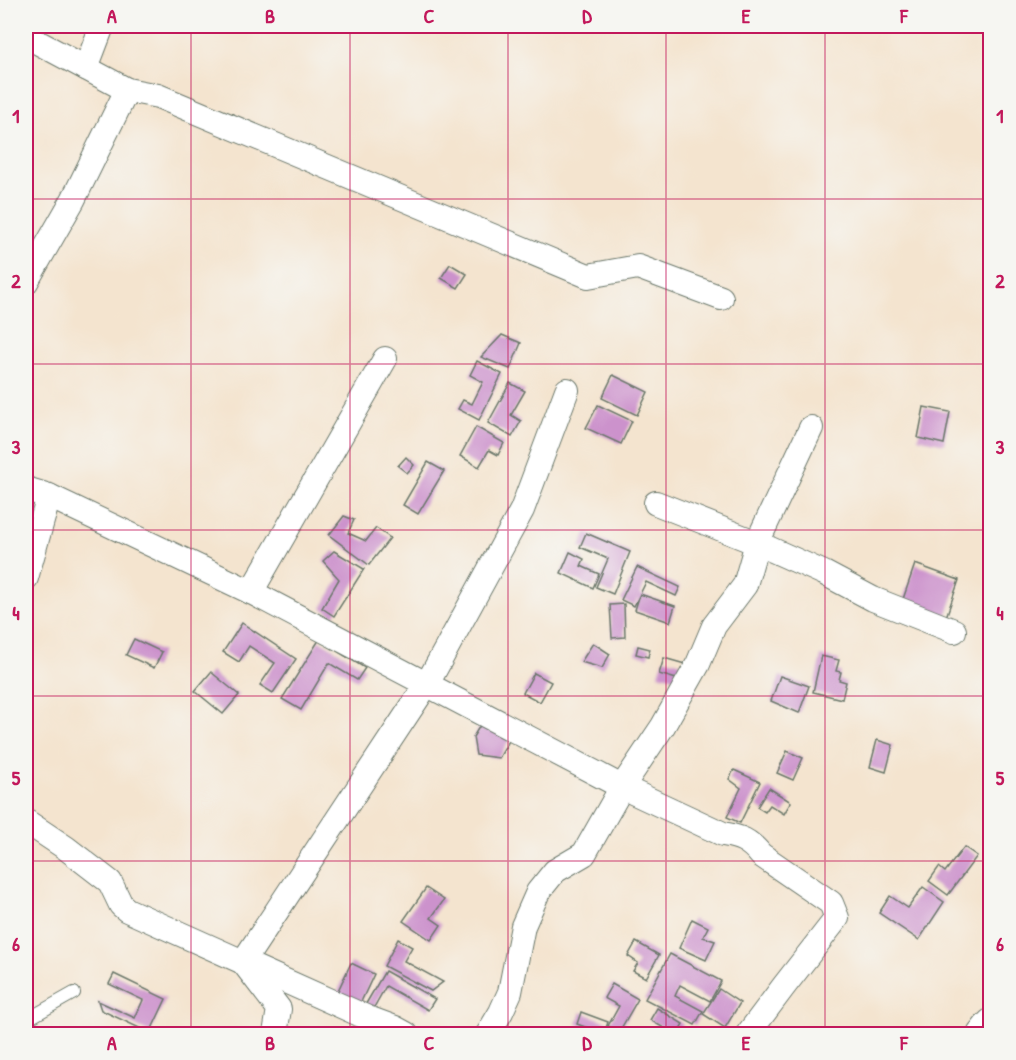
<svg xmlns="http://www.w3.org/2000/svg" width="1016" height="1060" viewBox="0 0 1016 1060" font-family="'Patrick Hand',sans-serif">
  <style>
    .building { fill: #cc92cc }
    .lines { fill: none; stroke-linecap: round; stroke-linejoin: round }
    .service-casing { stroke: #6a776a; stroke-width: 14 }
    .minor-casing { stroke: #6a776a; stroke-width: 26 }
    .service { stroke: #fff; stroke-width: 12 }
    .minor { stroke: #fff; stroke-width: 24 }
    .grid { fill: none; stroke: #c2185b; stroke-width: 1.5; stroke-opacity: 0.55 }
    .neatline { fill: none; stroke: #c2185b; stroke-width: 2 }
    .grid-label { font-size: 20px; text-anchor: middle; font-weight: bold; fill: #c2185b }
  </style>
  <rect width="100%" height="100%" fill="#f6f6f2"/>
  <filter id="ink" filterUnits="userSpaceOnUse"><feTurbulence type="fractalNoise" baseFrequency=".0167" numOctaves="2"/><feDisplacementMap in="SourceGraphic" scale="12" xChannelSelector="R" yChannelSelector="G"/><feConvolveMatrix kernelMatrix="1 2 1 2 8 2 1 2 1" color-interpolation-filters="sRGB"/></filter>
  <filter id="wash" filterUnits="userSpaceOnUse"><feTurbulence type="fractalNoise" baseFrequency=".008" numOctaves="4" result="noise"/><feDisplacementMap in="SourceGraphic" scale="24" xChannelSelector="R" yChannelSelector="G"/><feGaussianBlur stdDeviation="1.35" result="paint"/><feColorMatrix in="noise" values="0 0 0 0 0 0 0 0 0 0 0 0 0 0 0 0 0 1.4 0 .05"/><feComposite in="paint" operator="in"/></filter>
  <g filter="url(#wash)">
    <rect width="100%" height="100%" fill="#f4e4cf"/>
    <g id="blocks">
      <!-- building -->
      <g class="building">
        <path d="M450,264L467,274L458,288L441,278Z"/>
        <path d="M502,335L521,343L510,369L481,357Z"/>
        <path d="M477,361L502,374L479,420L458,409L463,400L472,404L483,382L470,375Z"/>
        <path d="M613,375L648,392L637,415L602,398Z"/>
        <path d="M510,383L525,391L511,415L521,421L512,437L488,423Z"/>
        <path d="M598,405L632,421L621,444L586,428Z"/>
        <path d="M924,407L950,412L944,444L918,438Z"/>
        <path d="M476,427L504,443L498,455L489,450L479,467L460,456Z"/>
        <path d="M406,457L414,465L407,473L398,466Z"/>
        <path d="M428,462L444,471L418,514L403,505Z"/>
        <path d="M344,516L354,520L348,533L366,541L376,528L390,538L369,565L329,535Z"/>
        <path d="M586,533L630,552L613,594L596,587L608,559L580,547Z"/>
        <path d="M334,551L364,569L334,616L322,608L339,579L323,561Z"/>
        <path d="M570,552L584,559L581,566L599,574L593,588L561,573Z"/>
        <path d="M915,564L959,580L945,620L901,605Z"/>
        <path d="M637,567L680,587L676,596L646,582L640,594L675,606L670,622L635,610L640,594L634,606L621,600Z"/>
        <path d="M624,604L625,637L612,638L610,605Z"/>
        <path d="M242,623L296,659L273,693L260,685L275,663L249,646L239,662L223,652Z"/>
        <path d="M134,639L162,652L154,668L126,655Z"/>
        <path d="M319,640L365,668L357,680L329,663L301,710L282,699Z"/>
        <path d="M593,643L610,654L602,668L581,662Z"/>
        <path d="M638,646L650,649L648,657L636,654Z"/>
        <path d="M821,656L839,660L836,671L841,672L839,680L846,682L842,699L813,692Z"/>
        <path d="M664,658L685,664L680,680L659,674Z"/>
        <path d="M211,672L239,695L223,714L195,691Z"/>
        <path d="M534,673L551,682L540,702L523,693Z"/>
        <path d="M780,676L809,686L799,713L771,701Z"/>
        <path d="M482,722L510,739L499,758L476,755L473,737Z"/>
        <path d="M877,740L893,745L886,772L870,767Z"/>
        <path d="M787,751L803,758L793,780L777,773Z"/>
        <path d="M734,770L760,782L740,823L727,817L741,788L729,779Z"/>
        <path d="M769,788L791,802L784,814L770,805L765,812L757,807Z"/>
        <path d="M964,847L977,856L948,895L929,881L939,867L945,872Z"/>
        <path d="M923,887L944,902L919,940L879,913L890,896L908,908Z"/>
        <path d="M426,888L444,900L431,918L441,925L431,940L403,921Z"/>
        <path d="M692,919L708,927L703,937L715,941L706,960L679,948Z"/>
        <path d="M398,939L412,947L404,961L443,982L431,991L384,966Z"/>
        <path d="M636,942L659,955L646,978L633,971L638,963L628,956Z"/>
        <path d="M670,954L721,981L710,1001L680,985L675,996L703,1011L695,1025L645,999Z"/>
        <path d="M351,963L374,974L359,1006L336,995Z"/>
        <path d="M385,971L435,999L428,1010L386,986L368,1018L360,1014Z"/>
        <path d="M114,974L166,999L150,1033L101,1010L98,1001L135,1018L143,1000L109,984Z"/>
        <path d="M612,984L638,999L619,1032L608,1026L619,1006L604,998Z"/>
        <path d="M719,989L740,1003L725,1028L703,1014Z"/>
        <path d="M657,1008L683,1024L677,1034H674L650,1020Z"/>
        <path d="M581,1012L608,1022L604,1034L577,1024Z"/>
      </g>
    </g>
  </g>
  <g filter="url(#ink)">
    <use href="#blocks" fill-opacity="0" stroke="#6a776a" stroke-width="1.5"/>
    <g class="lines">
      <defs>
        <path id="service" d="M26,1020L74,993"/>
        <g id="minor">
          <path d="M26,36L127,90"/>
          <path d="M86,68L102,26"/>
          <path d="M26,282L73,200L127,90L158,96L588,276L638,267L721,298"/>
          <path d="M26,489L49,496L251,592L622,787L663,726L698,664L714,626L745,585L757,543L811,428"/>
          <path d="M656,503L757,543L824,573L873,599L954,631"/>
          <path d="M26,578L49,496"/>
          <path d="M251,592L385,359"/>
          <path d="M27,822L66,848L110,882L121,905L127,910L368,1018L395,1028L406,1034"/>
          <path d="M275,1034L279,1009L243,962L427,684L522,510L567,390"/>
          <path d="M488,1034L501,1012L510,992L523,926L538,892L555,871L584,854L622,787L723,834C740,837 749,840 761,855L831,903L837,918L784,986L748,1034"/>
          <path d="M979,1034L986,1025L990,1021"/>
        </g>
      </defs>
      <!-- service casing -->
      <use href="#service" class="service-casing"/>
      <!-- minor casing -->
      <use href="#minor" class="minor-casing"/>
      <!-- service -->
      <use href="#service" class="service"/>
      <!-- minor -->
      <use href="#minor" class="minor"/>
    </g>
  </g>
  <!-- grid -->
  <path class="grid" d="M191,26V1034M350,26V1034M508,26V1034M666,26V1034M825,26V1034M26,199H990M26,364H990M26,530H990M26,696H990M26,861H990"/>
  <!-- margin -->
  <rect width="1016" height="1060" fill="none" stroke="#f6f6f2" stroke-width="66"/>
  <rect x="33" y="33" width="950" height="994" class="neatline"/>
  <g class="grid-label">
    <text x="112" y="23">A</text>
    <text x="270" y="23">B</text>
    <text x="429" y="23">C</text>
    <text x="587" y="23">D</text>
    <text x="746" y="23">E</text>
    <text x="904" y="23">F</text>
    <text x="16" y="123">1</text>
    <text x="1000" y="123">1</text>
    <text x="16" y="288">2</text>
    <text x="1000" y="288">2</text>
    <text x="16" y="454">3</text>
    <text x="1000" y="454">3</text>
    <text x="16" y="620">4</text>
    <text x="1000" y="620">4</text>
    <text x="16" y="785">5</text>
    <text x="1000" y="785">5</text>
    <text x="16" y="951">6</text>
    <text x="1000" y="951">6</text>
    <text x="112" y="1050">A</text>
    <text x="270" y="1050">B</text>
    <text x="429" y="1050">C</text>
    <text x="587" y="1050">D</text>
    <text x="746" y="1050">E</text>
    <text x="904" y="1050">F</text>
  </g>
</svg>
